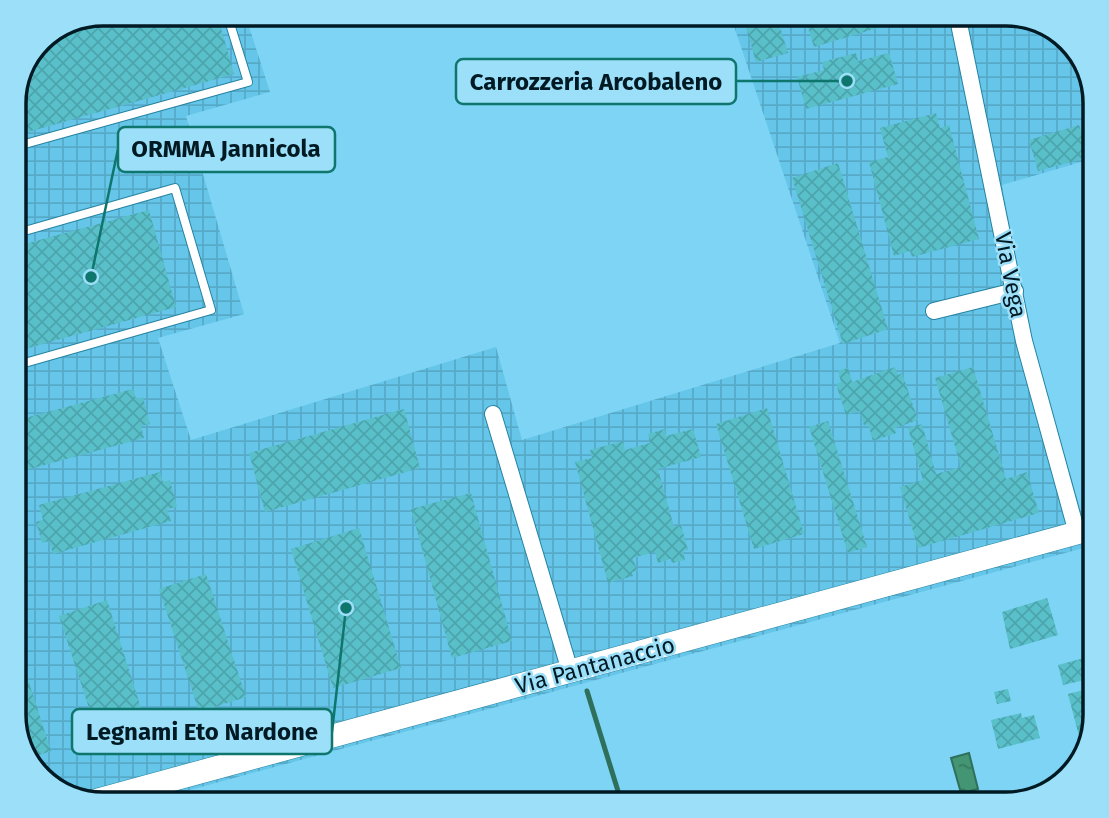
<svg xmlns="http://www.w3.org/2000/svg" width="1109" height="818" viewBox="0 0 1109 818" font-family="'Fira Sans',sans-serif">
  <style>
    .industrial { fill: url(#industrial-grid) }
    .water { fill: url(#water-ripples); stroke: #2f705c; stroke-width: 2 }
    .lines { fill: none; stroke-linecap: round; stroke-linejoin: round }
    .stream { stroke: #2f705c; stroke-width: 5 }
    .building { fill: url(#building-cross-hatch) }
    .lane-casing { stroke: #2583a1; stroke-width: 10 }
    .street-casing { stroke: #2583a1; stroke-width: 18 }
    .secondary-casing { stroke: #2583a1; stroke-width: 24 }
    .lane { stroke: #fff; stroke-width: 8 }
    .street { stroke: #fff; stroke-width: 16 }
    .secondary { stroke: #fff; stroke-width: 23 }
    .labels { text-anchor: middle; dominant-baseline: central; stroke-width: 5; stroke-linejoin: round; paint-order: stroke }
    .street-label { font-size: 23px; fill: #001a24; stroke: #9bdff9 }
    .rim { fill: none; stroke: #001a24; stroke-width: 3.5 }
    .leader { fill: none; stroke: #0f766e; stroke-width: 2.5 }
    .callout-dot { fill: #0f766e; stroke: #9bdff9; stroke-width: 2.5 }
    .callout { fill: #9bdff9; stroke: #0f766e; stroke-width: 2.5 }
    .callout-label { font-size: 24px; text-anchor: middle; font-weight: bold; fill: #001a24 }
  </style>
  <defs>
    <pattern id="industrial-grid" width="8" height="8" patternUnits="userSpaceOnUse" patternTransform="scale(1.75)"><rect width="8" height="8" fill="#65c6e9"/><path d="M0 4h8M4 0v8" fill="none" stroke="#56aac8"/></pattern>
    <pattern id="water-ripples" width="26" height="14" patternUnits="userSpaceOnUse" patternTransform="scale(1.75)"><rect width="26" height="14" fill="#439574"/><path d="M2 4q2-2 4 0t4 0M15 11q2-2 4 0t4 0" fill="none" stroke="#36795f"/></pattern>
    <pattern id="building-cross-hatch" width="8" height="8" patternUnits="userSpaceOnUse" patternTransform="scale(1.75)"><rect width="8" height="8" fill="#59c0ca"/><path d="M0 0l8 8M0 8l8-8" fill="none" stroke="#4ca4ad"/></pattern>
  </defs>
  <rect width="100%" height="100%" fill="#7dd4f4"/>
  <!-- industrial -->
  <path class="industrial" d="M103,14H245L270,92L186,116L244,314L158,338L191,440L496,347L522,440L840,343L730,14H1007L1061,33L1086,64L1095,102V158L1002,185L1031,339L1091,546L138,804H102L48,785L14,721V97L44,36Z"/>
  <!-- water -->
  <path class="water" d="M969,753L978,789L961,793L951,758Z"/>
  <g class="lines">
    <!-- stream -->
    <path class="stream" d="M587,691L622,804"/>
  </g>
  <!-- building -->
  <g class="building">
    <path d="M103,14H217L234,74L14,136V97L44,36Z"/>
    <path d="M742,14H776L788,53L756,62Z"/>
    <path d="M804,14H903L904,20L814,47Z"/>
    <path d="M856,53L858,61L889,53L898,84L806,109L797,77L824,70L822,62Z"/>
    <path d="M936,113L940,128L949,125L979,239L912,257L910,251L894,256L869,162L888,157L880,128Z"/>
    <path d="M1079,125L1089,157L1038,171L1029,140Z"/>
    <path d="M838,163L888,329L843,344L792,178Z"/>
    <path d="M149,210L176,307L14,352V247Z"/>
    <path d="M1095,352V386L1089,387L1081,356Z"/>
    <path d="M895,367L898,375L902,373L918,420L895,428L896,433L873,441L868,424L864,426L860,411L846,415L836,384L841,382L838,371L848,368L852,382Z"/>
    <path d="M973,367L1006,479L1027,472L1039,513L918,548L900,487L923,480L908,428L922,424L936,474L961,467L935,378Z"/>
    <path d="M133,389L136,399L143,397L150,424L141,426L144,438L26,470L23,458L15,460L14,437H17L14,421Z"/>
    <path d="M767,408L804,534L754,549L716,424Z"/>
    <path d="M404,409L420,468L265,512L249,453Z"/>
    <path d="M828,421L867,547L848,553L809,427Z"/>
    <path d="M665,429L666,436L693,429L701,457L658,469L674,527L681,525L688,550L683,551L685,560L672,563L671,559L658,563L655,552L633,558L637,571L632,572L633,576L608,583L575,462L592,458L590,450L623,441L625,450L650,443L648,434Z"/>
    <path d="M160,472L163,482L170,480L177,507L167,509L171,521L53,554L49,541L42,543L36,522L43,520L39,505Z"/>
    <path d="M471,493L512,641L452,658L411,509Z"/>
    <path d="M359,528L401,668L333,688L291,549Z"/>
    <path d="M206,574L246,697L199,712L159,589Z"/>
    <path d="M1047,598L1058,635L1010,649L1002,612Z"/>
    <path d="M107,600L146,724L99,739L59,616Z"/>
    <path d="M15,639L51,751L33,757L14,721Z"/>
    <path d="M1084,658L1089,679L1063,685L1058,665Z"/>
    <path d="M1095,687V716L1087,738L1080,740L1068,694Z"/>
    <path d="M1008,689L1011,701L997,704L994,692Z"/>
    <path d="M1021,713L1022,718L1034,715L1040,738L998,749L991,720Z"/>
  </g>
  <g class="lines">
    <defs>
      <g id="lane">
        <path d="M14,147L248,82L227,14"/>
        <path d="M14,366L211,310L175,188L14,234"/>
      </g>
      <g id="street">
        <path d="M957,14L1024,341L1077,533"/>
        <path d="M934,311L1015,291"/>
        <path d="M493,414L570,671"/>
      </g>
      <path id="secondary" d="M94,801L1095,528"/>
    </defs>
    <!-- lane casing -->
    <use href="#lane" class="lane-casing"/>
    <!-- street casing -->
    <use href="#street" class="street-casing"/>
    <!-- secondary casing -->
    <use href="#secondary" class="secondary-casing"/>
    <!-- lane -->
    <use href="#lane" class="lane"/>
    <!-- street -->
    <use href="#street" class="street"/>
    <!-- secondary -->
    <use href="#secondary" class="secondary"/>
  </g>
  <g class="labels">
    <!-- street labels -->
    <g class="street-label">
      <text transform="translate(1011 275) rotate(79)">Via Vega</text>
      <text transform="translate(595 665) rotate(-15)">Via Pantanaccio</text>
    </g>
  </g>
  <!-- crop -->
  <path d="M0 0H1109V818H0ZM103 26H1006A77 77 0 0 1 1083 103V715A77 77 0 0 1 1006 792H103A77 77 0 0 1 26 715V103A77 77 0 0 1 103 26Z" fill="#9bdff9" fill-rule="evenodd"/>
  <path class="rim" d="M103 26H1006A77 77 0 0 1 1083 103V715A77 77 0 0 1 1006 792H103A77 77 0 0 1 26 715V103A77 77 0 0 1 103 26Z"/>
  <!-- callouts -->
  <path class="leader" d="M847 81L736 81M91 277L118 149M346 608L332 732"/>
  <g class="callout-dot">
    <circle cx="847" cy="81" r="7"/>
    <circle cx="91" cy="277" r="7"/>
    <circle cx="346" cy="608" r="7"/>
  </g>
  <g class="callout">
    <rect x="456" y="59" width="280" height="45" rx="7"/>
    <rect x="118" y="127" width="217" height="45" rx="7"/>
    <rect x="72" y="709" width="260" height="45" rx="7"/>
  </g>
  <g class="callout-label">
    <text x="596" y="90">Carrozzeria Arcobaleno</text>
    <text x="226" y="157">ORMMA Jannicola</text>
    <text x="202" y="740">Legnami Eto Nardone</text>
  </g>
</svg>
